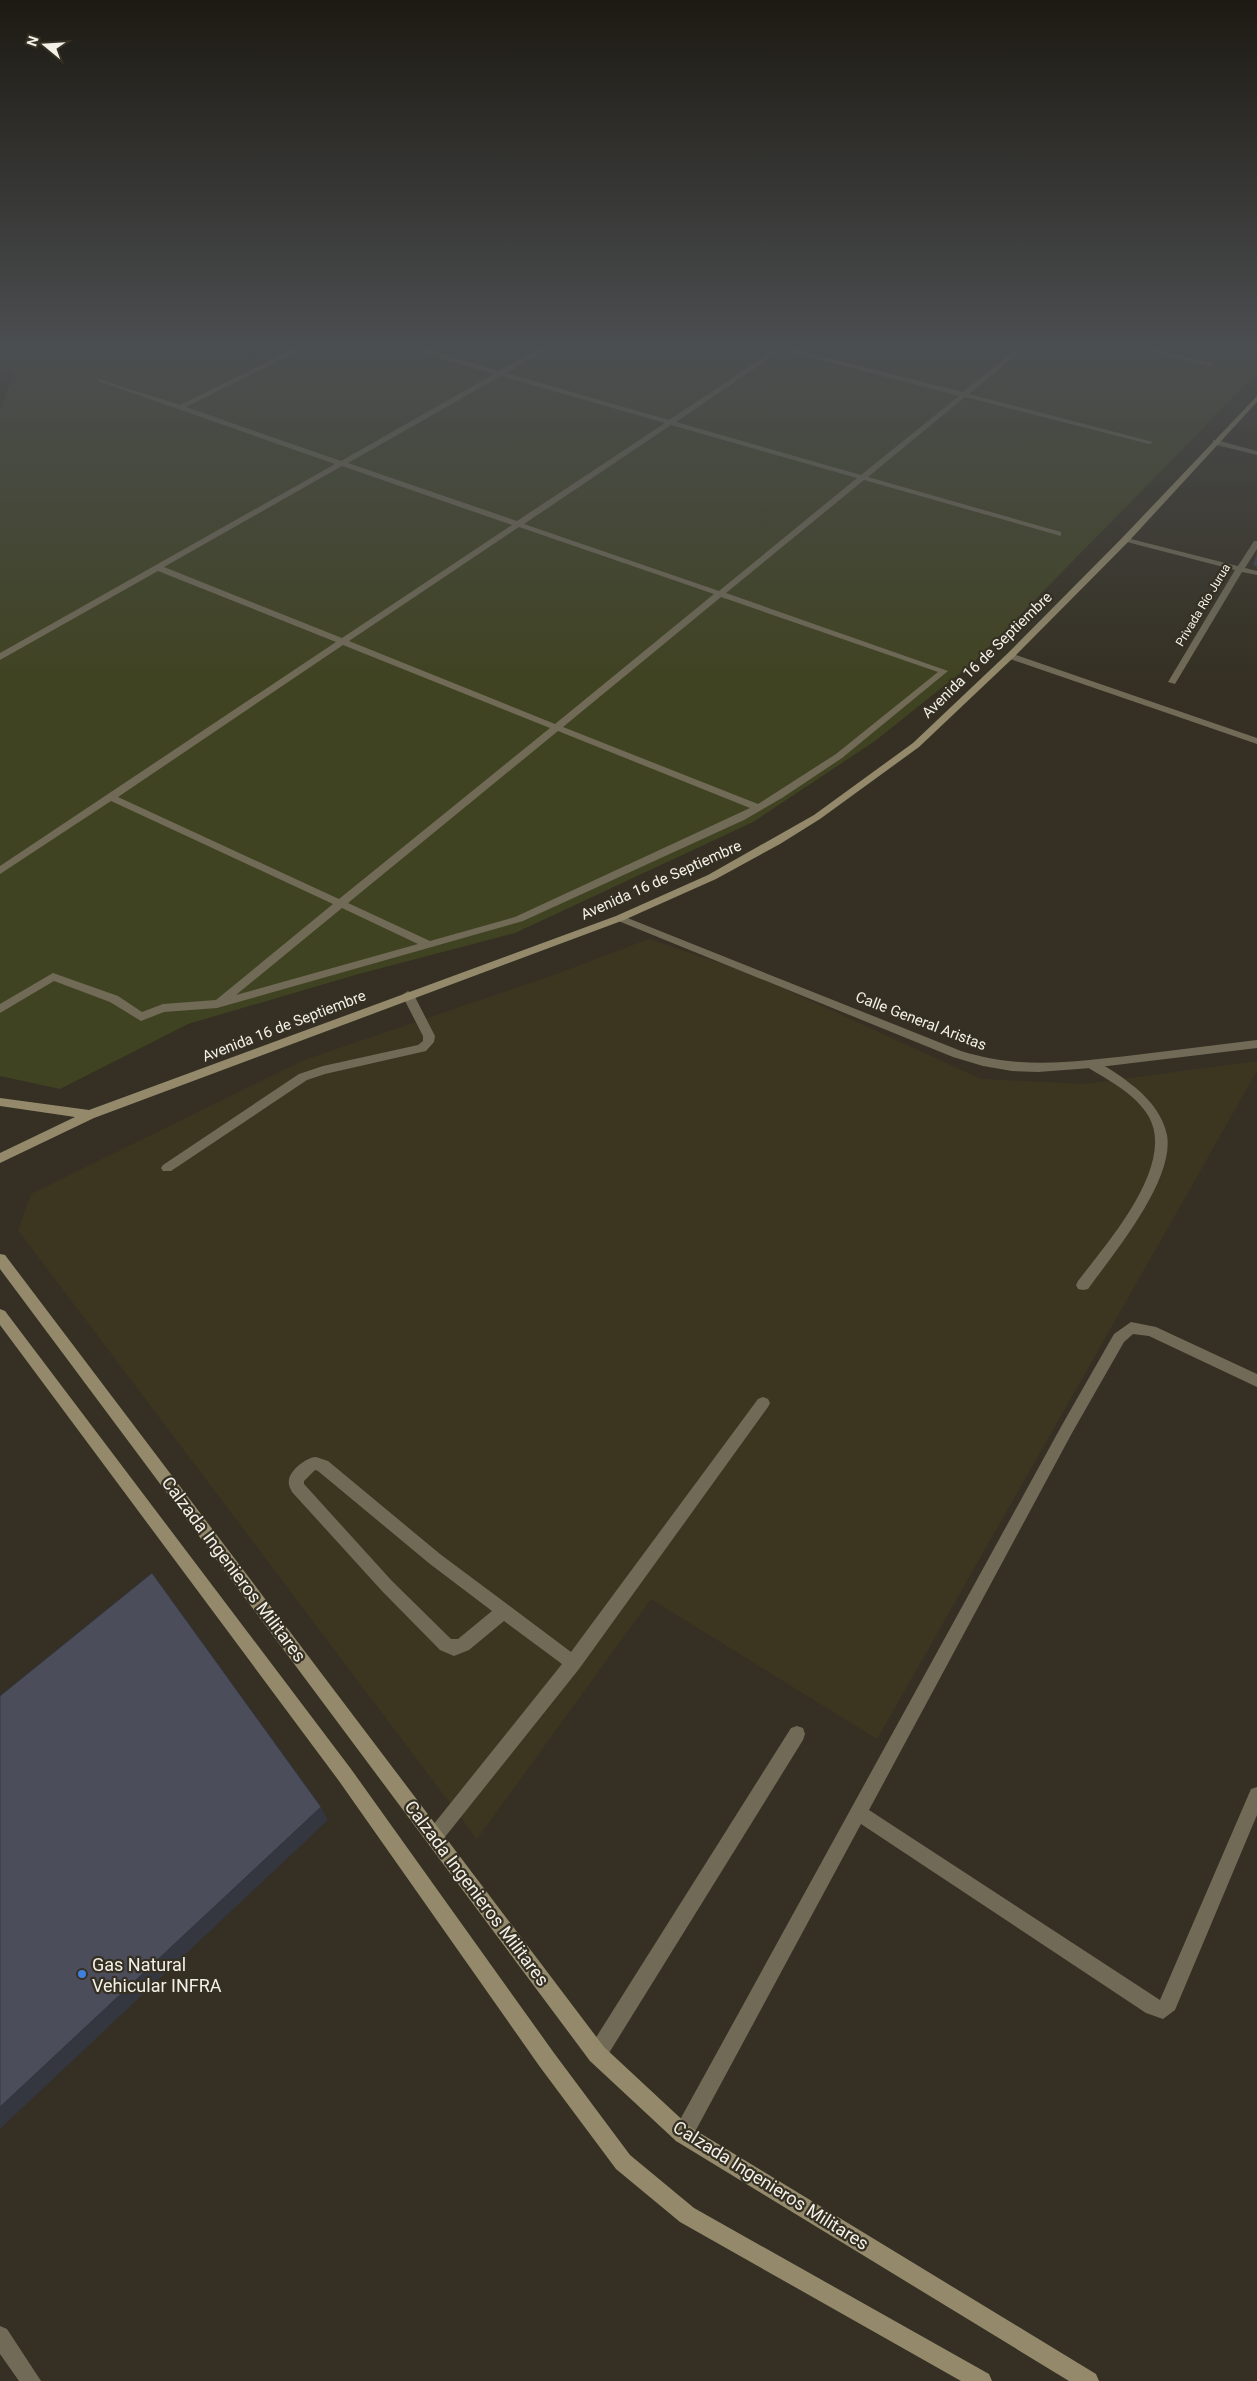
<svg xmlns="http://www.w3.org/2000/svg" width="1257" height="2381" viewBox="0 0 1257 2381" font-family="Roboto,sans-serif">
  <style>
    .built { fill: #3c3621 }
    .green { fill: #404322 }
    .lines { fill: none; stroke-linecap: round; stroke-linejoin: round }
    .service { fill: #706a57; fill-rule: evenodd }
    .minor { fill: #706a57; fill-rule: evenodd }
    .secondary { fill: #948a6b; fill-rule: evenodd }
    .wall { fill: #40424e }
    .shaded-wall { fill: #343640 }
    .building { fill: #4b4d5b; stroke: #343640 }
    .shop-dot { fill: #3f7fe0; stroke: #353023; stroke-width: 2 }
    .labels { text-anchor: middle; dominant-baseline: central; stroke-width: 4.5; stroke-linejoin: round; paint-order: stroke }
    .far-street-label { font-size: 12px; fill: #f3f0e7; stroke: #353023 }
    .street-label { font-size: 15px; fill: #f3f0e7; stroke: #353023 }
    .near-street-label { font-size: 18px; fill: #f3f0e7; stroke: #353023 }
    .near-poi-label { font-size: 18px; fill: #f3f0e7; stroke: #353023; text-anchor: start }
  </style>
  <rect width="100%" height="100%" fill="#353023"/>
  <!-- built -->
  <path class="built" d="M649,939L752,974L981,1079L1085,1084L1257,1061V1071L877,1739L651,1599L477,1839L18,1230L31,1194L304,1060L548,977Z"/>
  <!-- green -->
  <path class="green" d="M0,345H1257V373L974,662L875,741L753,822L515,933L355,975L188,1024L60,1089L0,1076V411L9,386L14,380L13,373L0,367Z"/>
  <g class="lines">
    <!-- service -->
    <g class="service">
      <path d="M301,345H310L186,407L341,461L494,374L399,345H410L499,371L545,345H553L506,373L669,420L776,349L766,345H789L787,348L963,392L1021,345H1028L969,394L1153,442L1149,444L965,397L868,477L1061,532V536L864,480L726,593L948,671L842,758L782,798L744,820L523,921L217,1008L164,1012L141,1021L110,1002L54,981L0,1013V1004L53,973L118,996L142,1012L163,1004L216,1000L333,904L111,801L0,874V866L336,642L158,571L0,660V653L335,464L98,381V379L180,405ZM782,350L959,396L861,475L676,422ZM501,376L665,423L517,521L348,463ZM671,425L857,478L719,591L524,524ZM342,466L512,525L342,638L164,567ZM519,527L714,594L555,724L349,641ZM721,597L938,672L836,754L758,804L563,727ZM343,645L550,728L339,899L118,797ZM558,731L750,808L515,917L430,941L348,903ZM342,908L418,944L236,995Z"/>
      <path d="M1127,345H1139L1212,364L1209,366Z"/>
      <path d="M1216,440L1257,451V455L1213,444V440Z"/>
      <path d="M1254,541H1257V549L1243,571H1237L1236,569Z"/>
      <path d="M1007,654H1013L1257,738V744L1007,658Z"/>
      <path d="M408,991L414,995L435,1036L434,1042L426,1051L325,1074L307,1080L171,1171H163L161,1168L163,1165L299,1074L323,1066L418,1045L423,1041V1036L402,995Z"/>
      <path d="M1091,1060C1107,1065 1123,1078 1136,1088C1151,1101 1163,1116 1167,1135C1175,1180 1113,1254 1088,1289L1083,1290L1078,1289L1076,1285L1078,1281C1106,1244 1176,1166 1149,1117C1136,1094 1108,1080 1087,1067L1085,1064Z"/>
      <path d="M1131,1322L1156,1327L1257,1374V1387L1149,1336L1133,1334L1124,1342L1072,1433L869,1810L1160,2000L1251,1789L1257,1787V1815L1175,2010L1163,2019L1146,2013L861,1824L690,2141L683,2144L676,2141L673,2134L676,2127L1062,1425L1114,1334Z"/>
      <path d="M763,1397L768,1399L770,1403L768,1407L579,1669L441,1842L435,1845L429,1842L426,1836L429,1830L562,1664L504,1621L469,1650L454,1656L440,1650L382,1591L292,1492C290,1488 288,1484 289,1480C290,1470 307,1457 316,1457C320,1458 324,1460 328,1461L440,1554L571,1652L758,1399ZM315,1470L318,1471L430,1564L492,1611L458,1639H451L392,1581L304,1484V1481Z"/>
      <path d="M797,1726L803,1728L805,1734L803,1740L604,2061L597,2063L590,2061L588,2054L590,2047L791,1728Z"/>
      <path d="M0,2326L7,2329L41,2381H19L0,2354Z"/>
    </g>
    <!-- minor -->
    <g class="minor">
      <path d="M1123,537L1257,571V575L1242,572L1175,684L1168,682L1235,570L1123,541Z"/>
      <path d="M620,915L961,1051C1022,1070 1073,1062 1135,1055C1176,1050 1216,1045 1257,1040V1048L1091,1068L1038,1072L1012,1071L983,1066L953,1057L616,920L615,918Z"/>
    </g>
    <!-- secondary -->
    <g class="secondary">
      <path d="M1257,396V402L1129,541L1013,658L919,747L820,819L780,844L716,879L624,920L94,1118L0,1163V1153L75,1117L0,1106V1098L89,1110L616,916L708,875L814,815L913,743L1007,654L1123,537Z"/>
      <path d="M0,1254L5,1255L604,2047L690,2127L1096,2374L1099,2381H1069L676,2141L590,2061L0,1269Z"/>
      <path d="M0,1309L5,1311L351,1769L554,2053L630,2155L694,2208L989,2374L992,2381H961L680,2222L616,2169L540,2067L339,1781L0,1325Z"/>
    </g>
  </g>
  <!-- wall -->
  <path class="wall" d="M1257,553V567L1253,565Z"/>
  <!-- shaded-wall -->
  <path class="shaded-wall" d="M321,1807L328,1820L0,2129V2107Z"/>
  <!-- building -->
  <path class="building" d="M152,1573L321,1807L0,2107V1696Z"/>
  <!-- sky -->
  <linearGradient id="sky" x2="0" y2="1"><stop stop-color="#1d1a13"/><stop offset="0.51" stop-color="#4b4e50"/><stop offset="1" stop-color="#4b4e50" stop-opacity="0"/></linearGradient>
  <rect width="1257" height="679" fill="url(#sky)"/>
  <!-- markers -->
  <circle class="shop-dot" cx="82" cy="1974" r="5"/>
  <g class="labels">
    <!-- far-street labels -->
    <g class="far-street-label">
      <text transform="translate(1203 605) rotate(-59)">Privada Río Jurua</text>
    </g>
    <!-- street labels -->
    <g class="street-label">
      <text transform="translate(987 655) rotate(-44)">Avenida 16 de Septiembre</text>
      <text transform="translate(661 880) rotate(-24)">Avenida 16 de Septiembre</text>
      <text transform="translate(921 1021) rotate(21)">Calle General Aristas</text>
      <text transform="translate(284 1026) rotate(-21)">Avenida 16 de Septiembre</text>
    </g>
    <!-- near-street labels -->
    <g class="near-street-label">
      <text transform="translate(234 1569) rotate(53)">Calzada Ingenieros Militares</text>
      <text transform="translate(477 1893) rotate(53)">Calzada Ingenieros Militares</text>
      <text transform="translate(771 2185) rotate(32)">Calzada Ingenieros Militares</text>
    </g>
    <!-- near-poi labels -->
    <g class="near-poi-label">
      <text x="92" y="1964">Gas Natural<tspan x="92" dy="21">Vehicular INFRA</tspan></text>
    </g>
  </g>
  <!-- north arrow -->
  <g transform="translate(45 45) rotate(288)" stroke="#353023" stroke-width="4" paint-order="stroke">
  <path d="M0-4L9 19L0 12L-9 19Z" fill="#f3f0e7"/>
  <text y="-8" font-size="14" font-weight="bold" text-anchor="middle" fill="#f3f0e7">N</text>
  </g>
</svg>
